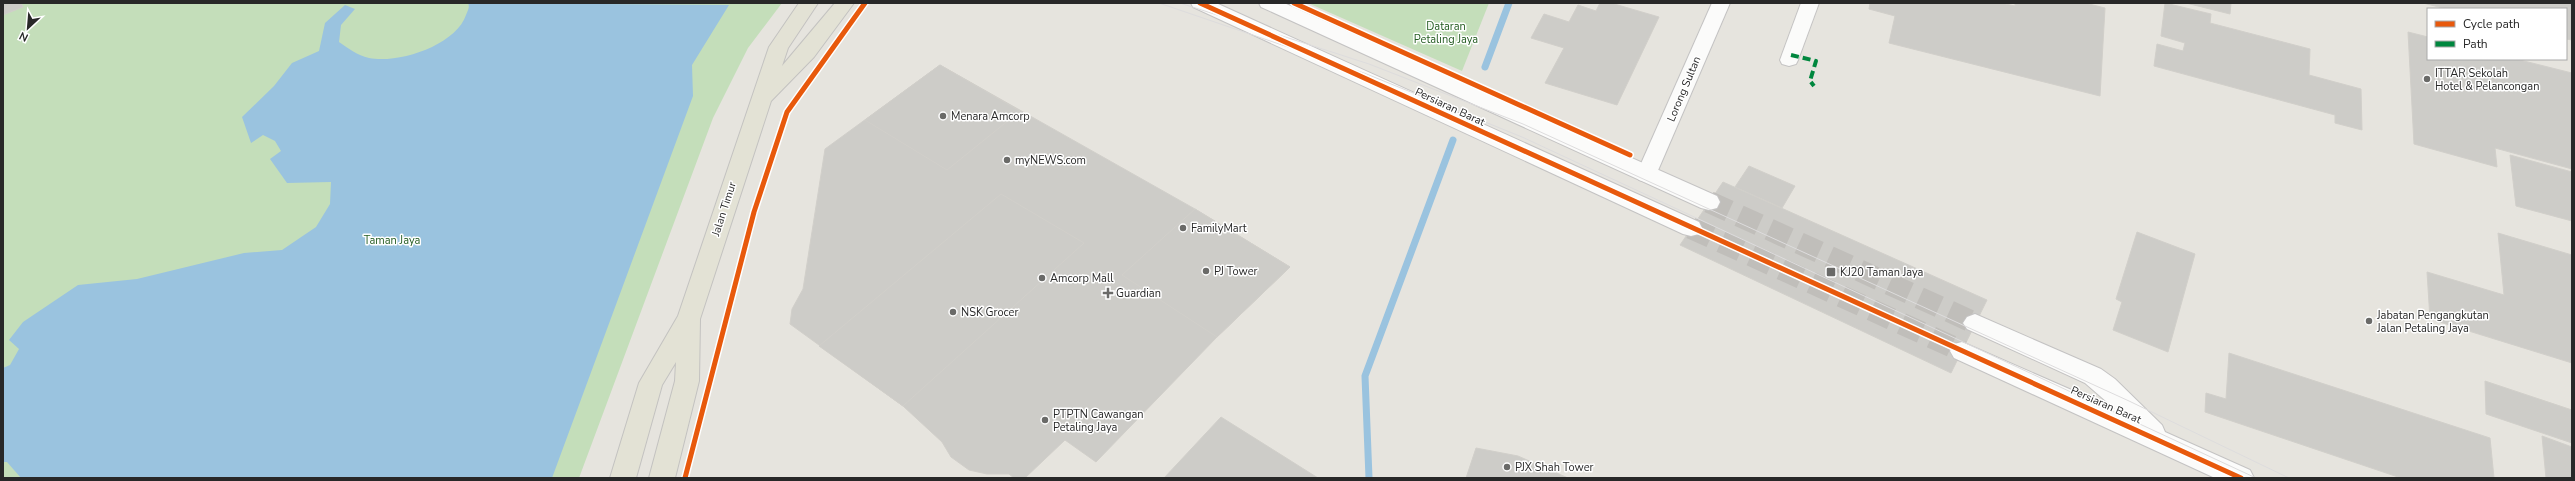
<svg xmlns="http://www.w3.org/2000/svg" width="2575" height="481" viewBox="0 0 2575 481" font-family="'Nunito Sans',sans-serif">
  <style>
    .green { fill: #c4deba }
    .water { fill: #9ac3df }
    .lines { fill: none; stroke-linecap: round; stroke-linejoin: round }
    .stream { stroke: #9ac3df; stroke-width: 7 }
    .building { fill: #cdccc8; stroke: #d1cfca }
    .secondary-tunnel { stroke: #c0beba; stroke-width: 22; stroke-dasharray: 22 11; stroke-linecap: butt }
    .street-casing { stroke: #c4c3c3; stroke-width: 2 }
    .secondary-casing { stroke: #c4c3c3; stroke-width: 2 }
    .primary-casing { stroke: #c3c2c0; stroke-width: 2 }
    .street { fill: #fbfbfa; fill-rule: evenodd }
    .secondary { fill: #fbfbfa; fill-rule: evenodd }
    .primary { fill: #e3e2d5; fill-rule: evenodd }
    .tram { stroke: #dddcdd; stroke-width: 1 }
    .quiet { stroke: #00873e; stroke-width: 4; stroke-dasharray: 8 4; stroke-linecap: butt }
    .cycleway-casing { stroke: #fff; stroke-width: 8 }
    .cycleway { stroke: #e8590c; stroke-width: 5 }
    .poi-dot { fill: #6a6a68; stroke: #fff; stroke-width: 1.5 }
    .labels { text-anchor: middle; dominant-baseline: central; stroke-width: 3; stroke-linejoin: round; paint-order: stroke }
    .park-label { font-size: 11px; fill: #245c21; stroke: #fff }
    .poi-label { font-size: 11px; fill: #282828; stroke: #fff; text-anchor: start }
    .street-label { font-size: 11px; fill: #282828; stroke: #fff }
  </style>
  <rect width="100%" height="100%" fill="#e6e4de"/>
  <!-- green -->
  <g class="green">
    <path d="M3,3H782L748,48L713,118L579,478H3Z"/>
    <path d="M1308,3H1489L1462,71Z"/>
  </g>
  <!-- water -->
  <path class="water" d="M468,3L729,5L692,65L693,96L552,478H21L7,462H3V368L10,365L19,349L9,340L23,322L78,285L137,279L244,253L282,250L316,227L330,204L331,182L287,183L270,159L281,151L275,141L263,135L251,143L242,117L274,86L292,63L319,51L325,23L345,5L355,9L341,25L339,42C349,49 357,55 369,58C399,64 456,45 466,15C468,10 470,7 468,3Z"/>
  <g class="lines">
    <!-- stream -->
    <g class="stream">
      <path d="M1485,67L1509,3"/>
      <path d="M1369,478L1365,376L1453,140"/>
    </g>
  </g>
  <!-- building -->
  <g class="building">
    <path d="M3,3H21L23,7L3,15Z"/>
    <path d="M1600,3H1611L1659,17L1617,105L1545,83L1564,48L1531,38L1544,14L1569,22L1578,5L1596,11Z"/>
    <path d="M1870,3H2001L2015,6V3H2085L2105,8L2100,96L1889,43L1895,16L1869,9Z"/>
    <path d="M2165,3L2211,14L2210,23L2310,49L2309,75L2361,89L2362,130L2335,123V115L2154,66L2157,44L2183,51L2185,43L2161,36Z"/>
    <path d="M2186,3H2231L2230,14Z"/>
    <path d="M2423,3H2572V40L2566,39V9H2447Z"/>
    <path d="M2408,32L2428,37V59H2516L2572,73V169L2495,148L2497,167L2414,144Z"/>
    <path d="M940,65L1195,209L1290,267L1217,337L1096,462L1065,440L1025,478H1014L1009,474H987L969,470L951,457L942,442L903,406L790,324L792,309L803,289L825,149Z"/>
    <path d="M940,65L1020,111L947,170L865,120Z"/>
    <path d="M2510,155L2572,172V221L2516,206Z"/>
    <path d="M1749,166L1795,186L1782,208L1735,187Z"/>
    <path d="M1723,182L1987,300L1951,373L1680,245Z"/>
    <path d="M1001,194L1084,243L903,406L819,346Z"/>
    <path d="M1195,209L1290,267L1217,337L1122,275Z"/>
    <path d="M2137,232L2195,254L2168,352L2113,330L2122,302L2116,299Z"/>
    <path d="M2498,233L2572,255V363L2430,319L2427,272L2504,295Z"/>
    <path d="M2229,353L2490,438L2494,478H2401L2205,412L2206,393L2226,399Z"/>
    <path d="M2485,381L2572,410V443L2486,414Z"/>
    <path d="M1221,417L1318,478H1164Z"/>
    <path d="M2542,436L2572,447V478H2546Z"/>
    <path d="M1476,448L1518,456L1568,478H1466Z"/>
  </g>
  <g class="lines">
    <!-- secondary-tunnel -->
    <g class="secondary-tunnel">
      <path d="M1709,202L1975,323"/>
      <path d="M1691,228L1962,351"/>
    </g>
    <defs>
      <g id="street">
        <path d="M1712,3H1730L1656,175L1653,180L1646,182L1639,180L1636,175Z"/>
        <path d="M1801,3H1819L1798,60L1796,64L1789,66L1782,64L1780,60Z"/>
      </g>
      <g id="secondary">
        <path d="M1191,3H1216L1699,222L1702,228L1699,234L1691,236L1683,234L1193,7Z"/>
        <path d="M1259,3H1284L1717,196L1720,202L1717,208L1709,210L1701,208L1261,7Z"/>
        <path d="M1975,314L2101,369L2115,379L2162,425L2165,432L2250,470L2254,478H2215L1954,358L1950,351L1954,344L1962,342L2115,409L2085,383L1967,329L1963,323L1967,317Z"/>
      </g>
      <path id="primary" d="M799,3H818L788,48L782,66L835,3H854L814,57L771,101L700,319L699,381L675,478H649L675,381L676,362L662,385L636,478H610L639,383L678,316L769,47Z"/>
    </defs>
    <!-- street casing -->
    <use href="#street" class="street-casing"/>
    <!-- secondary casing -->
    <use href="#secondary" class="secondary-casing"/>
    <!-- primary casing -->
    <use href="#primary" class="primary-casing"/>
    <!-- street -->
    <use href="#street" class="street"/>
    <!-- secondary -->
    <use href="#secondary" class="secondary"/>
    <!-- primary -->
    <use href="#primary" class="primary"/>
    <!-- tram -->
    <g class="tram">
      <path d="M1159,3L1364,73L1522,137L2256,478"/>
      <path d="M1180,3L1369,64L1523,124L2129,401L2289,478"/>
    </g>
    <!-- quiet -->
    <path class="quiet" d="M1791,55L1816,61L1810,81L1814,86"/>
    <defs>
      <g id="cycleway">
        <path d="M1200,3L2241,478"/>
        <path d="M1294,3L1630,155"/>
        <path d="M685,478L754,212L787,112L865,3"/>
      </g>
    </defs>
    <!-- cycleway casing -->
    <use href="#cycleway" class="cycleway-casing"/>
    <!-- cycleway -->
    <use href="#cycleway" class="cycleway"/>
  </g>
  <!-- markers -->
  <g class="poi-dot">
    <circle cx="2427" cy="79" r="4"/>
    <circle cx="943" cy="116" r="4"/>
    <circle cx="1007" cy="160" r="4"/>
    <circle cx="1183" cy="228" r="4"/>
    <circle cx="1206" cy="271" r="4"/>
    <rect x="1826" y="267" width="10" height="10" rx="2"/>
    <circle cx="1042" cy="278" r="4"/>
    <path d="M1106 287h4v4h4v4h-4v4h-4v-4h-4v-4h4z"/>
    <circle cx="953" cy="312" r="4"/>
    <circle cx="2369" cy="321" r="4"/>
    <circle cx="1045" cy="420" r="4"/>
    <circle cx="1507" cy="467" r="4"/>
  </g>
  <g class="labels">
    <!-- park labels -->
    <g class="park-label">
      <text x="1446" y="26">Dataran<tspan x="1446" dy="13">Petaling Jaya</tspan></text>
      <text x="392" y="240">Taman Jaya</text>
    </g>
    <!-- poi labels -->
    <g class="poi-label">
      <text x="2435" y="73">ITTAR Sekolah<tspan x="2435" dy="13">Hotel &amp; Pelancongan</tspan></text>
      <text x="951" y="116">Menara Amcorp</text>
      <text x="1015" y="160">myNEWS.com</text>
      <text x="1191" y="228">FamilyMart</text>
      <text x="1214" y="271">PJ Tower</text>
      <text x="1840" y="272">KJ20 Taman Jaya</text>
      <text x="1050" y="278">Amcorp Mall</text>
      <text x="1116" y="293">Guardian</text>
      <text x="961" y="312">NSK Grocer</text>
      <text x="2377" y="315">Jabatan Pengangkutan<tspan x="2377" dy="13">Jalan Petaling Jaya</tspan></text>
      <text x="1053" y="414">PTPTN Cawangan<tspan x="1053" dy="13">Petaling Jaya</tspan></text>
      <text x="1515" y="467">PJX Shah Tower</text>
    </g>
    <!-- street labels -->
    <g class="street-label">
      <text transform="translate(1684 89) rotate(-67)">Lorong Sultan</text>
      <text transform="translate(1450 107) rotate(25)">Persiaran Barat</text>
      <text transform="translate(724 209) rotate(-72)">Jalan Timur</text>
      <text transform="translate(2106 405) rotate(24)">Persiaran Barat</text>
    </g>
  </g>
  <!-- border -->
  <rect width="2575" height="481" fill="none" stroke="#282828" stroke-width="8"/>
  <!-- legend -->
  <rect x="2427" y="8" width="140" height="52" fill="#ffffff" stroke="#a9a9a9"/>
  <rect x="2435" y="21" width="20" height="6" fill="#e8590c" stroke="#a9a9a9"/>
  <text x="2463" y="28" font-size="12" fill="#282828">Cycle path</text>
  <rect x="2435" y="41" width="20" height="6" fill="#00873e" stroke="#a9a9a9"/>
  <text x="2463" y="48" font-size="12" fill="#282828">Path</text>
  <!-- north arrow -->
  <g transform="translate(28 28) rotate(206)" stroke="#ffffff" stroke-width="3" paint-order="stroke">
  <path d="M0-3L7 15L0 10L-7 15Z" fill="#282828"/>
  <text y="-6" font-size="11" font-weight="bold" text-anchor="middle" fill="#282828">N</text>
  </g>
</svg>
